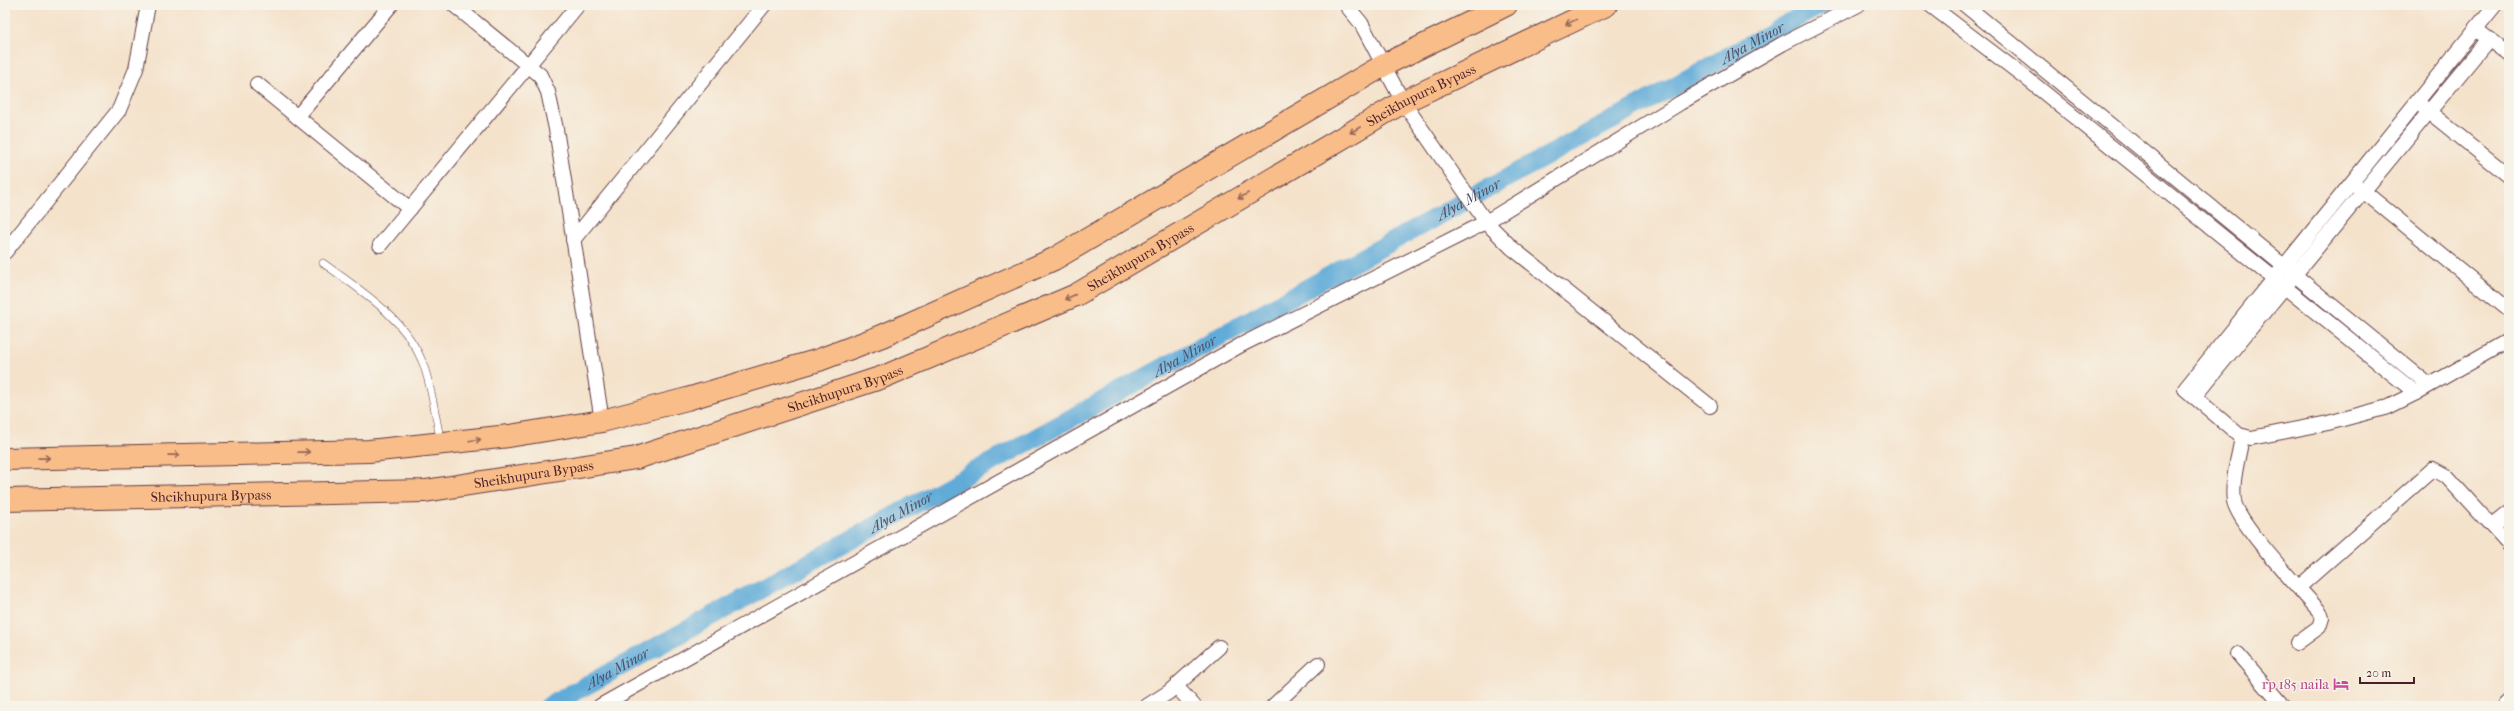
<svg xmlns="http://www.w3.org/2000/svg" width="2514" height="711" viewBox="0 0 2514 711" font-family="'IM FELL French Canon',serif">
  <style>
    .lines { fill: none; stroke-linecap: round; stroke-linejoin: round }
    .canal { stroke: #60abd8; stroke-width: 19 }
    .lane-casing { stroke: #643c43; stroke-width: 8 }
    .street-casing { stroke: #643c43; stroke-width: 16 }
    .highway-casing { stroke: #643c43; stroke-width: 24 }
    .lane { stroke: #fff; stroke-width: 7 }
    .street { stroke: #fff; stroke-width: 14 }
    .highway { stroke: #f8bd89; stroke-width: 22 }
    .oneway { stroke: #986655 }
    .labels { text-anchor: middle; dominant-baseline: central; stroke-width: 3; stroke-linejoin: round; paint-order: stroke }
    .street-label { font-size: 14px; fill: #4a1f2b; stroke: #f7f3e8 }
    .hotel-label { font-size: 14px; fill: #b23c85; stroke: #f7f3e8; text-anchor: end }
    .water-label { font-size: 15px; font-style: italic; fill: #525068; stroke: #f7f3e8 }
  </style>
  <rect width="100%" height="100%" fill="#f7f3e8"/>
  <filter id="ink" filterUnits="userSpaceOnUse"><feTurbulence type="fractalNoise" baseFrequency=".025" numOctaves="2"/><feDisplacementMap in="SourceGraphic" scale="8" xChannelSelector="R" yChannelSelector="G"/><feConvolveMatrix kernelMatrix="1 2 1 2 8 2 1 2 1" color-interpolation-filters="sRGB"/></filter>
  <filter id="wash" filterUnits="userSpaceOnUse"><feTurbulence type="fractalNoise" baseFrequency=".012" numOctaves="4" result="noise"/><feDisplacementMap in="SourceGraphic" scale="16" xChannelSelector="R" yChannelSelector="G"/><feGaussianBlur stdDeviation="0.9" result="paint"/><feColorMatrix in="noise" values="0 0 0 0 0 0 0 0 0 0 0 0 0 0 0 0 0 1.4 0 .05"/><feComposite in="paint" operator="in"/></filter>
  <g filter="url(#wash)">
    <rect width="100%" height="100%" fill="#f4e2cb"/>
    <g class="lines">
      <!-- canal -->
      <path class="canal" id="s1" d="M549,706L1821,5"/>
    </g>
  </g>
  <g filter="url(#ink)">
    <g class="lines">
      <defs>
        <path id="lane" d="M323,263C360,290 404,317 422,361C432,386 435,416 441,442"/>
        <g id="street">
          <path d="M454,5L540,75L548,92L556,129L602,421"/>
          <path d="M1346,5L1361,23L1403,102L1486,222L1512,248L1710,406"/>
          <path d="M1930,5L2026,78L2416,393"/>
          <path d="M1965,5L2429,385"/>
          <path d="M2495,5L2185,389L2239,435L2251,438L2328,423L2388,407L2416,393L2509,340"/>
          <path d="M2482,34L2509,55"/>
          <path d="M257,84L410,209"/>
          <path d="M2423,107L2509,176"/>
          <path d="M298,116L391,5"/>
          <path d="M2357,186L2509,310"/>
          <path d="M573,240L764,5"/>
          <path d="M380,245L578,5"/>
          <path d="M5,252L119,110L136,69L148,5"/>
          <path d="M2194,397L2488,40"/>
          <path d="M2242,437C2239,456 2231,481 2234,501C2238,524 2302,591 2320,612L2322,618L2319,627L2297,643"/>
          <path d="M2493,526L2509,513"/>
          <path d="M2299,587L2433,469L2446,476L2509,545"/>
          <path d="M2238,654L2283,706"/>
          <path d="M1176,686L1194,706"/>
          <path d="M600,706L1241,345L1486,222L1680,103L1782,44L1858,5"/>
          <path d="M1147,706L1169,692L1219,647"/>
          <path d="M1273,706L1318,664"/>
          <path d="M2505,706L2509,702"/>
        </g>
        <g id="highway">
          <path d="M5,459L369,451L509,436L602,421L687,399L819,360L882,336L1054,259L1384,65L1506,5"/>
          <path id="s2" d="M5,500L425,491L636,458L883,377L1076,295L1403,102L1606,5"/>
        </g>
      </defs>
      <!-- lane casing -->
      <use href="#lane" class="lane-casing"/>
      <!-- street casing -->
      <use href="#street" class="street-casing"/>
      <!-- highway casing -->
      <use href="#highway" class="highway-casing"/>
      <!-- lane -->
      <use href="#lane" class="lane"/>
      <!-- street -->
      <use href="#street" class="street"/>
      <!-- highway -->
      <use href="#highway" class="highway"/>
    </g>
    <!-- one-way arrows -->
    <defs><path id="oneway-shaft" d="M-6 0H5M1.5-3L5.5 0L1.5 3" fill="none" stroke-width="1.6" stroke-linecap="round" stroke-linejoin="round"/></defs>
    <g class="oneway">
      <use href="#oneway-shaft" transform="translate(1571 22) rotate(154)"/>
      <use href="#oneway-shaft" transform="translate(1355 130) rotate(150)"/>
      <use href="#oneway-shaft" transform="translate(1243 196) rotate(150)"/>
      <use href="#oneway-shaft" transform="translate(1070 297) rotate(156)"/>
      <use href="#oneway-shaft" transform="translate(475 440) rotate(-7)"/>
      <use href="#oneway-shaft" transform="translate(304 452) rotate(-1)"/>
      <use href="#oneway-shaft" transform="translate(174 455) rotate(-1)"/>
      <use href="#oneway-shaft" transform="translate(44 458) rotate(-1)"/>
    </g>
  </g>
  <!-- icons -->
  <defs>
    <symbol id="hotel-bare" viewBox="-9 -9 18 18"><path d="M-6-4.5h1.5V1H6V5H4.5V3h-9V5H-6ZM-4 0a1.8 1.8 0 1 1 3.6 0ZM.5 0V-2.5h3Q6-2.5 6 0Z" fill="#d1479c" stroke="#f7f3e8" stroke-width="2.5" paint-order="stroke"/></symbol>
  </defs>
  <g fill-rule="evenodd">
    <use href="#hotel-bare" x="2330" y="673" width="22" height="22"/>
  </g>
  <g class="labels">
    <!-- street labels -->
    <g class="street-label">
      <text stroke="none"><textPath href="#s2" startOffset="1502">Sheikhupura Bypass</textPath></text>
      <text stroke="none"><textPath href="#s2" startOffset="1178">Sheikhupura Bypass</textPath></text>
      <text stroke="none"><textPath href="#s2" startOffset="854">Sheikhupura Bypass</textPath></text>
      <text stroke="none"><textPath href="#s2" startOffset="530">Sheikhupura Bypass</textPath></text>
      <text stroke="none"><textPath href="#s2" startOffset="206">Sheikhupura Bypass</textPath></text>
    </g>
    <!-- hotel labels -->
    <g class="hotel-label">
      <text x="2329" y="684">rp 185 naila</text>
    </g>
    <!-- water labels -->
    <g class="water-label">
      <text stroke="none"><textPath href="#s1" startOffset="1374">Alya Minor</textPath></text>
      <text stroke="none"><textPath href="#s1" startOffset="1050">Alya Minor</textPath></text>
      <text stroke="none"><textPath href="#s1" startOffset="726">Alya Minor</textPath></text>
      <text stroke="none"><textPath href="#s1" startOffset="402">Alya Minor</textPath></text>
      <text stroke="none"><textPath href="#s1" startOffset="78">Alya Minor</textPath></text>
    </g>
  </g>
  <!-- margin -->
  <rect width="2514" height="711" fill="none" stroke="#f7f3e8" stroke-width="20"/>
  <!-- scale -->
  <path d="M2360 677v6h54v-6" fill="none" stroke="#4a1f2b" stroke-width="2"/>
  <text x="2366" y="677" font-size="12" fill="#4a1f2b" stroke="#f7f3e8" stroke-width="3" paint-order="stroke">20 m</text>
</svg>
